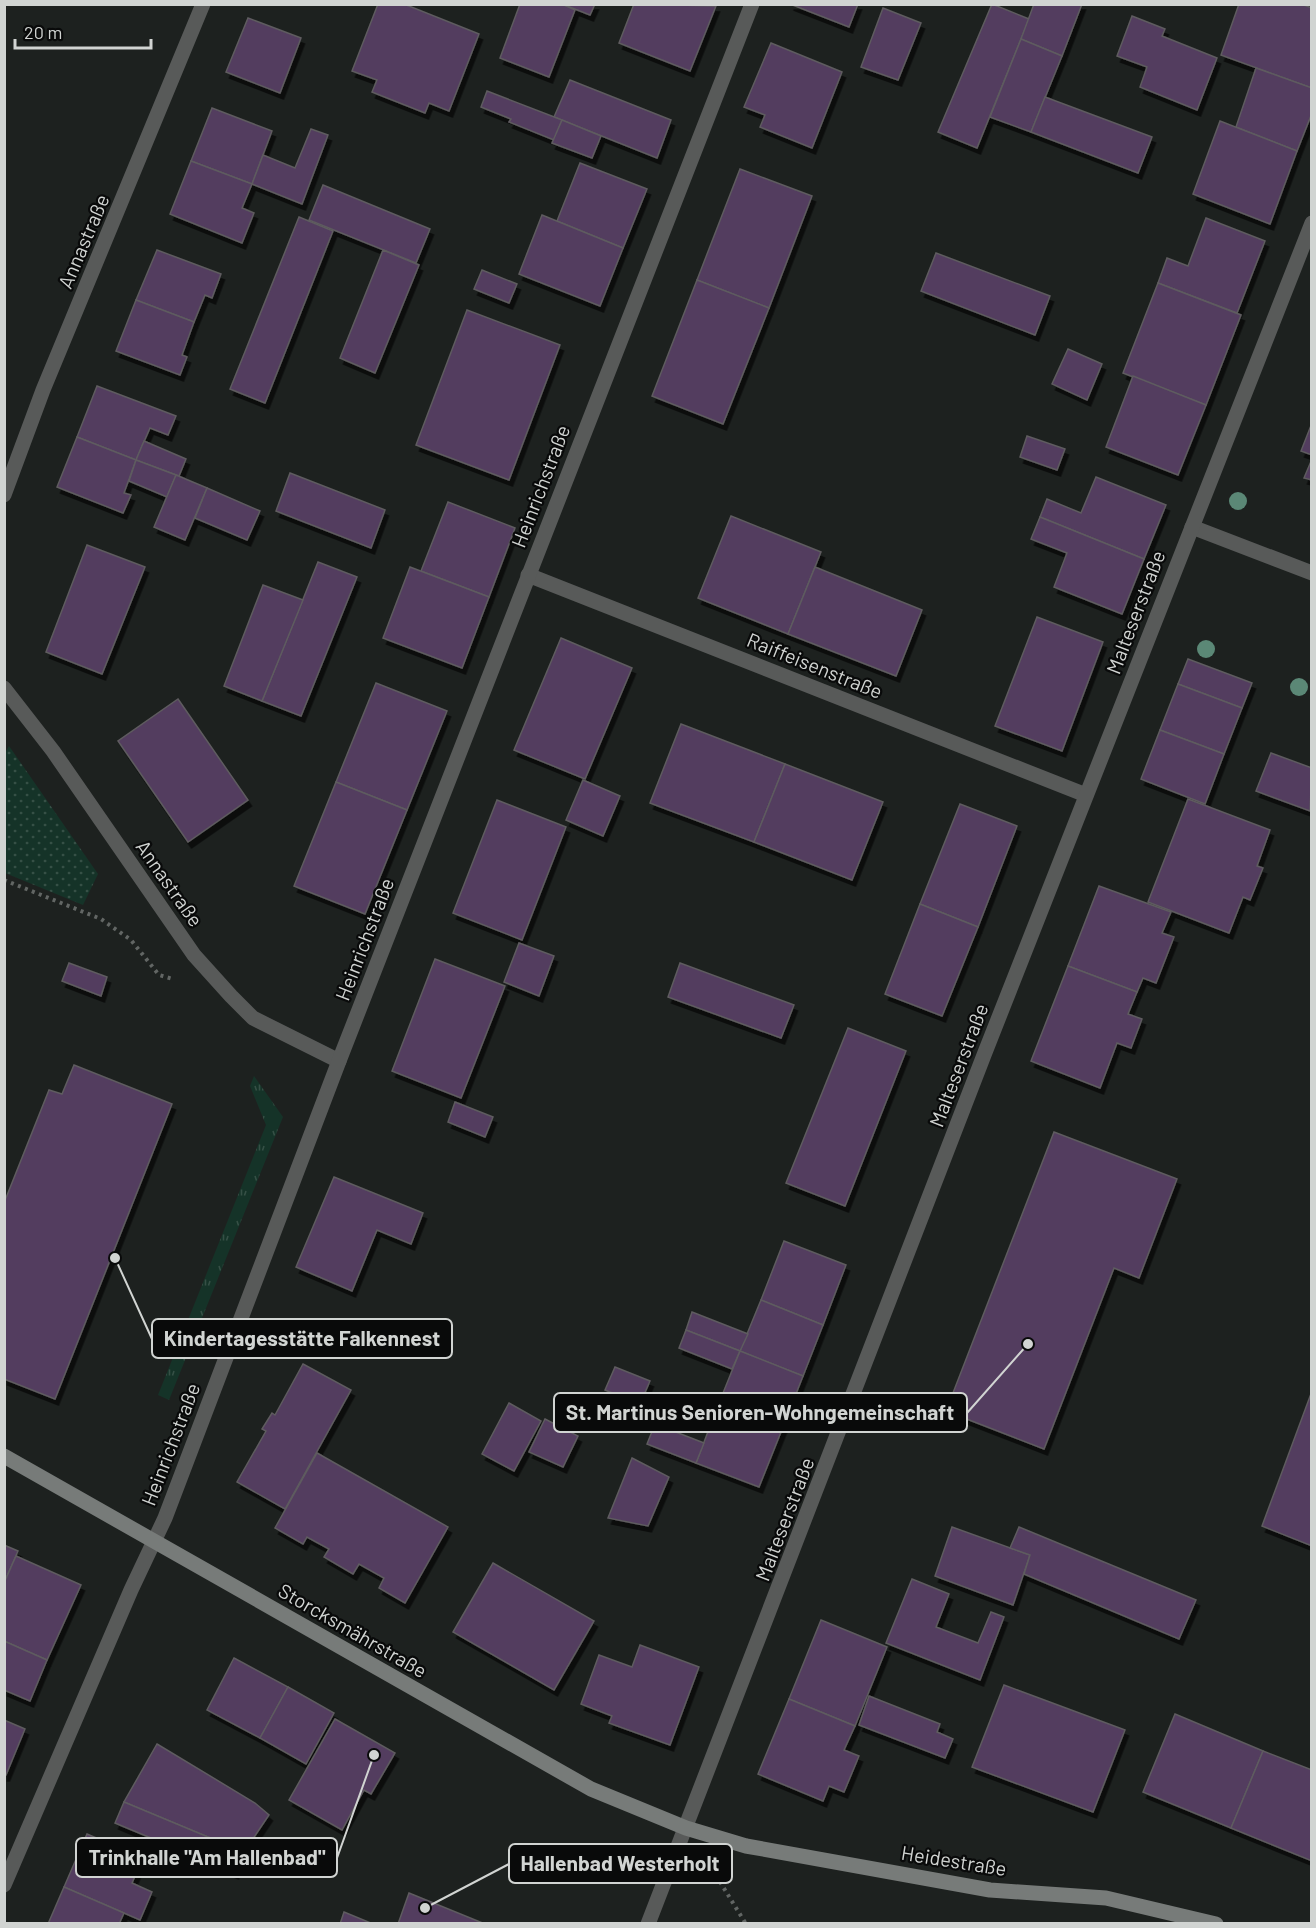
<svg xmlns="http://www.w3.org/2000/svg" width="1316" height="1928" viewBox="0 0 1316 1928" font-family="Barlow,sans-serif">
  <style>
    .grass { fill: url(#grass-tufts) }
    .park { fill: url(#park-dots) }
    .building { fill: #523d5e; stroke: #5e5b5f; stroke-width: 1.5; filter: url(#shadow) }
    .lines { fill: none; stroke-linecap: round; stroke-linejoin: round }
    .path { stroke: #626664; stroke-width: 4; stroke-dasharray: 3 4.5; stroke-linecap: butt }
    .street { stroke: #585a59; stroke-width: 15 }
    .secondary { stroke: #777b79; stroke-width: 15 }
    .tree { fill: #5b8876 }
    .labels { text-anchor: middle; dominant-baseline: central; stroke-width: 4.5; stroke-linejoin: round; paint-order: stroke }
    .street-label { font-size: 20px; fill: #d1d4d2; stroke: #090a0a }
    .leader { fill: none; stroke: #d1d4d2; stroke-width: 2 }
    .callout-dot { fill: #d1d4d2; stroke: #090a0a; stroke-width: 2 }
    .callout { fill: #090a0a; stroke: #d1d4d2; stroke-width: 2 }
    .callout-label { font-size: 21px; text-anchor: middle; font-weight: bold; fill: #d1d4d2 }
  </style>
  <defs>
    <pattern id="grass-tufts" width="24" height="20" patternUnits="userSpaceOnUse" patternTransform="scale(1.5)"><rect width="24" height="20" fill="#153328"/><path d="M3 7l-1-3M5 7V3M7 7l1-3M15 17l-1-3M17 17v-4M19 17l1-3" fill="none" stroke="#365046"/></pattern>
    <pattern id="park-dots" width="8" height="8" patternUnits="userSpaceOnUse" patternTransform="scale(1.5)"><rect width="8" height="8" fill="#153328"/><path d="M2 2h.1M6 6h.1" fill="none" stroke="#365046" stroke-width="1.8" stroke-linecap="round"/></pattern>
    <filter id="shadow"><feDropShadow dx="3.5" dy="6" stdDeviation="0" flood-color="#0009"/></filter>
  </defs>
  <rect width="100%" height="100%" fill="#1d211f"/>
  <!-- grass -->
  <path class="grass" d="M254,1076L283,1117L169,1400L158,1395L266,1125L250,1086Z"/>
  <!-- park -->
  <path class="park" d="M9,746L98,874L83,905L5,873L4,755Z"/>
  <!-- building -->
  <g class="building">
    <path d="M378,4H404L479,34L449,111L429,103L425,113L372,92L377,80L352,71Z"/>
    <path d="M520,4H562L575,10L549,77L500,58Z"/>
    <path d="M562,4H595L590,15Z"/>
    <path d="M634,4L716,6L690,71L619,43Z"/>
    <path d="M790,4H858L849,27Z"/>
    <path d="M992,4L1029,19L977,148L938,132Z"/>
    <path d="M1034,4H1082L1062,56L1021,39Z"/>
    <path d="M1239,4H1301L1312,8V88L1221,55Z"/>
    <path d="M883,8L921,23L898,80L861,67Z"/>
    <path d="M1132,16L1165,29L1162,36L1217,58L1197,110L1140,87L1147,67L1117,56Z"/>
    <path d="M248,18L301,38L280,93L226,72Z"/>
    <path d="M1021,39L1062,56L1031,132L990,117Z"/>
    <path d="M771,43L842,72L812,148L760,127L765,115L744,107Z"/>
    <path d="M1256,68L1312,88V113L1297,151L1236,127Z"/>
    <path d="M570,80L671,120L657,158L554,117Z"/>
    <path d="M487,91L562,120L554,140L509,122L511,119L481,107Z"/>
    <path d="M1045,97L1152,137L1138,173L1031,132Z"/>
    <path d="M212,108L272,131L252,184L191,161Z"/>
    <path d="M562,120L601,136L592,158L552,143Z"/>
    <path d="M1220,121L1297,151L1270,224L1193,194Z"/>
    <path d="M311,129L328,135L302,204L252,184L263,155L295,168Z"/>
    <path d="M191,161L252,184L242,208L254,213L242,243L170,214Z"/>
    <path d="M580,163L647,189L623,248L557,221Z"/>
    <path d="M740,169L812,196L769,308L697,280Z"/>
    <path d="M323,185L430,229L416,263L309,220Z"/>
    <path d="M542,215L623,248L600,306L519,274Z"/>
    <path d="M299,217L333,231L265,403L230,389Z"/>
    <path d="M1206,218L1265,241L1237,313L1158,283L1167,258L1188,266Z"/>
    <path d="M157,250L221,274L212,298L205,295L194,322L136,300Z"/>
    <path d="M383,250L419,265L375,373L340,358Z"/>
    <path d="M936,253L1050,296L1035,335L921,291Z"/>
    <path d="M482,270L517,284L509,303L474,289Z"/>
    <path d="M697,280L769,308L723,424L652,396Z"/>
    <path d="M1158,283L1241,315L1206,405L1123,373Z"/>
    <path d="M136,300L194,322L182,355L187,357L180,375L116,351Z"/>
    <path d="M467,310L560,345L509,480L416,445Z"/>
    <path d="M1068,349L1102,364L1087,400L1052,384Z"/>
    <path d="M1133,376L1206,405L1178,475L1106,447Z"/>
    <path d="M97,386L176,416L168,435L150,428L136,460L77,437Z"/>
    <path d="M1312,423V455L1301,451Z"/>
    <path d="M1027,436L1065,449L1057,470L1020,457Z"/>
    <path d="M77,437L136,460L124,493L131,495L123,513L57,487Z"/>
    <path d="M144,441L186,459L179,476L136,460Z"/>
    <path d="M1312,459V480L1304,478Z"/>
    <path d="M136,460L176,475L167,497L129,481Z"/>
    <path d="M290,473L385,510L371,548L276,511Z"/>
    <path d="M176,475L207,488L185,540L154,527Z"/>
    <path d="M1096,477L1166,505L1144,559L1040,517L1047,499L1081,513Z"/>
    <path d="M207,488L260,511L247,540L195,518Z"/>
    <path d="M448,502L515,528L489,597L421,571Z"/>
    <path d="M731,516L821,552L788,634L698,598Z"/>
    <path d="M1040,517L1144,559L1122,614L1054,587L1067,553L1031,539Z"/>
    <path d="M87,545L145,567L102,674L46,652Z"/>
    <path d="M318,562L357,577L301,716L262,701Z"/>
    <path d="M410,567L489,597L462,668L383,638Z"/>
    <path d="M815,567L922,610L896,676L788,634Z"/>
    <path d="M263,585L303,600L262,701L224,686Z"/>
    <path d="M1037,617L1103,642L1062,751L995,726Z"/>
    <path d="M561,638L632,668L585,779L514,750Z"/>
    <path d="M1188,659L1252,683L1242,708L1178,684Z"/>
    <path d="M376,683L447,711L407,810L336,782Z"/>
    <path d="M1178,684L1242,708L1224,754L1160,730Z"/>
    <path d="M178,699L248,800L188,842L118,741Z"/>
    <path d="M681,724L785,764L754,842L650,803Z"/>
    <path d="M1160,730L1224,754L1205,804L1141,779Z"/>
    <path d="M1271,753L1312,768L1310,811L1256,791Z"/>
    <path d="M785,764L883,802L852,880L754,842Z"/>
    <path d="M583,780L620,796L603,836L566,820Z"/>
    <path d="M336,782L407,810L365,914L294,886Z"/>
    <path d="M1188,799L1270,830L1257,866L1263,868L1250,900L1243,897L1229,933L1148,902Z"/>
    <path d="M497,800L566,827L522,940L453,913Z"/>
    <path d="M960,804L1017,826L978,927L920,904Z"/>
    <path d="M1099,886L1171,912L1162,933L1174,937L1156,983L1143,978L1137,992L1068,966Z"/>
    <path d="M920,904L978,927L942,1016L885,994Z"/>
    <path d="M519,943L554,956L539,996L504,982Z"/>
    <path d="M435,959L505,986L461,1098L392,1071Z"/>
    <path d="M69,963L107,977L101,996L62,981Z"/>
    <path d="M680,963L794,1005L781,1038L668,997Z"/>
    <path d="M1068,966L1137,992L1128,1014L1142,1019L1131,1048L1117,1043L1100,1088L1031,1061Z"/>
    <path d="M848,1028L906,1051L845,1206L786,1183Z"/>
    <path d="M74,1065L172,1104L55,1399L4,1379V1203L49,1090L62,1094Z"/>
    <path d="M455,1102L493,1117L485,1137L448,1122Z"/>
    <path d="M1054,1132L1177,1179L1139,1278L1114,1268L1044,1449L946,1411Z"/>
    <path d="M334,1177L423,1213L411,1244L377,1230L352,1291L296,1267Z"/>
    <path d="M784,1241L846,1265L823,1325L761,1300Z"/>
    <path d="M761,1300L823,1325L803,1376L740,1351Z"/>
    <path d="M692,1312L748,1334L740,1351L686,1330Z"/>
    <path d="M686,1330L740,1351L732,1369L679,1348Z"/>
    <path d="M740,1351L803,1376L783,1427L719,1403Z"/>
    <path d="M303,1364L351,1390L285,1509L237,1482L266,1431L262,1429L272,1413L275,1415Z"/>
    <path d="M615,1367L650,1381L640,1404L605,1390Z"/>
    <path d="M1312,1391V1546L1262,1526Z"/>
    <path d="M509,1403L541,1421L514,1471L482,1454Z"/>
    <path d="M719,1403L783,1427L759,1487L696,1463Z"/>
    <path d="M545,1419L578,1436L563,1467L529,1452Z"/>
    <path d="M655,1424L704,1443L696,1463L647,1444Z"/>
    <path d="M317,1453L448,1527L405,1603L379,1588L384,1578L359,1564L353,1574L324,1557L329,1549L307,1537L303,1544L275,1528Z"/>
    <path d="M632,1458L669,1477L648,1526L608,1518Z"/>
    <path d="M952,1527L1030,1555L1013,1605L935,1576Z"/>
    <path d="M1019,1527L1196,1600L1179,1639L1024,1574L1030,1555L1010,1548Z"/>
    <path d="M4,1545L18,1551L4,1583Z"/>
    <path d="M16,1556L81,1585L47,1660L4,1641V1583Z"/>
    <path d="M493,1563L594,1621L554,1690L453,1632Z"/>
    <path d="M912,1579L949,1594L936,1627L978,1643L991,1612L1004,1617L980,1680L886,1643Z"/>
    <path d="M821,1620L887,1647L855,1726L789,1699Z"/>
    <path d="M4,1641L47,1660L30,1701L4,1690Z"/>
    <path d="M640,1645L699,1667L670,1745L609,1723L612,1716L581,1704L599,1655L632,1667Z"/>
    <path d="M234,1658L288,1687L260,1738L207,1710Z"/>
    <path d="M1004,1685L1125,1730L1093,1812L972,1767Z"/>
    <path d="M288,1687L334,1713L306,1764L260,1738Z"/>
    <path d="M869,1696L940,1724L937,1732L953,1739L945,1758L859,1725Z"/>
    <path d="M789,1699L855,1726L844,1750L859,1756L844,1792L829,1786L823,1801L758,1774Z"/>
    <path d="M1175,1714L1263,1751L1231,1828L1143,1792Z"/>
    <path d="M335,1719L395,1753L371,1794L364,1790L342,1830L289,1800Z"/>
    <path d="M4,1720L25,1729L6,1775H4Z"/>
    <path d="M157,1744L255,1803L269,1815L244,1852L124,1802Z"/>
    <path d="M1263,1751L1312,1770V1861L1231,1828Z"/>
    <path d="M124,1802L244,1852L235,1873L115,1823Z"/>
    <path d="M87,1834L143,1858L132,1883L152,1892L140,1920L64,1887Z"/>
    <path d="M64,1887L124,1913L119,1924H48Z"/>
    <path d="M409,1893L485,1924H398Z"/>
    <path d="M344,1912L373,1924H340Z"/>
  </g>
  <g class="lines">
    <!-- path -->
    <g class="path">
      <path d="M4,880L101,919L131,940L159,975L173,979"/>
      <path d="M712,1869L746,1924"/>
    </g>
    <!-- street -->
    <g class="street">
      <path d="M4,495L43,390L203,4"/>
      <path d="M1192,527L1312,573"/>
      <path d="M528,575L1086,795"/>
      <path d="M4,688L53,751L194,955L231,996L253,1018L339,1061"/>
      <path d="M4,1885L131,1590L165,1518L339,1061L752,4"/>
      <path d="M648,1924L984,1055L1312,223"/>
    </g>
    <!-- secondary -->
    <path class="secondary" d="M4,1456L591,1789L686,1828L746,1846L990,1890L1106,1898L1216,1924"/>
  </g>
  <!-- trees -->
  <g class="tree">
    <circle cx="1238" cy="501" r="9"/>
    <circle cx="1206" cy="649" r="9"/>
    <circle cx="1299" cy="687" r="9"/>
  </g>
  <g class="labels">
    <!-- street labels -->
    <g class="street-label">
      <text transform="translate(83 241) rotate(-67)">Annastraße</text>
      <text transform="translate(540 486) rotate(-69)">Heinrichstraße</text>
      <text transform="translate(1135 612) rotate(-69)">Malteserstraße</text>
      <text transform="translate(815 665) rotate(22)">Raiffeisenstraße</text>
      <text transform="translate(170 883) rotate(55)">Annastraße</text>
      <text transform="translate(364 939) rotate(-69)">Heinrichstraße</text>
      <text transform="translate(958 1065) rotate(-69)">Malteserstraße</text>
      <text transform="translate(170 1444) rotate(-69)">Heinrichstraße</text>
      <text transform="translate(784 1519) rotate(-69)">Malteserstraße</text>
      <text transform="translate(353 1630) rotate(30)">Storcksmährstraße</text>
      <text transform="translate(954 1860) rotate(9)">Heidestraße</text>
    </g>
  </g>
  <!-- callouts -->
  <path class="leader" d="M115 1258L152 1339M1028 1344L967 1413M374 1755L337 1858M425 1908L509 1864"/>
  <g class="callout-dot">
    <circle cx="115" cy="1258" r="6"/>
    <circle cx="1028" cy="1344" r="6"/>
    <circle cx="374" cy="1755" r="6"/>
    <circle cx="425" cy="1908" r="6"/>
  </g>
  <g class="callout">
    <rect x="152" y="1319" width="300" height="39" rx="6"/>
    <rect x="554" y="1393" width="413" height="39" rx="6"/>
    <rect x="76" y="1838" width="261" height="39" rx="6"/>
    <rect x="509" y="1844" width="223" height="39" rx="6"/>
  </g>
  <g class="callout-label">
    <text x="302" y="1346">Kindertagesstätte Falkennest</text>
    <text x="760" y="1420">St. Martinus Senioren-Wohngemeinschaft</text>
    <text x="207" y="1865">Trinkhalle "Am Hallenbad"</text>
    <text x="620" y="1871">Hallenbad Westerholt</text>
  </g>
  <!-- border -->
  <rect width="1316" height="1928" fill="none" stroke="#d1d4d2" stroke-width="12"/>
  <!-- scale -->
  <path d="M15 39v9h136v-9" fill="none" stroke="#d1d4d2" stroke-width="3"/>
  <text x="24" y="39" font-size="18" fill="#d1d4d2" stroke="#090a0a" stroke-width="4.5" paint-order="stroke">20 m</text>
</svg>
